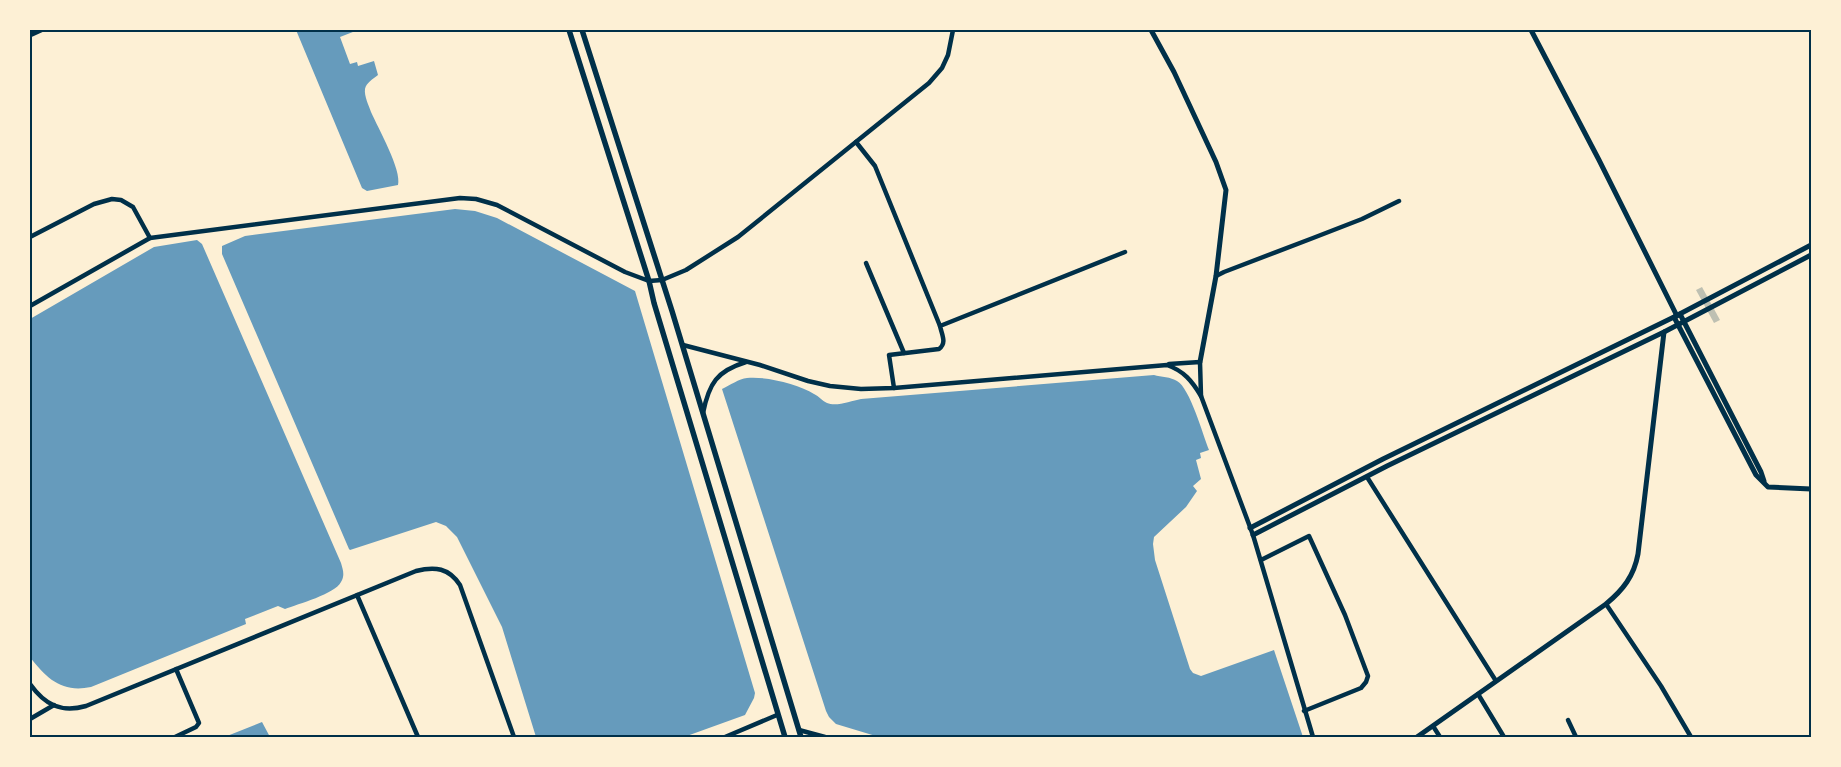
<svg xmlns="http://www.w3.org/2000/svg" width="1841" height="767" viewBox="0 0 1841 767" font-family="'Sofia Sans Condensed',sans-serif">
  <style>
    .water { fill: #669bbc }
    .building { fill: #bec0b2 }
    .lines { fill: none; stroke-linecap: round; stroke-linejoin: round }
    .minor { stroke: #003049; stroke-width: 4.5 }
    .tertiary { stroke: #003049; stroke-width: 5 }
    .secondary { stroke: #003049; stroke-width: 5.5 }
    .neatline { fill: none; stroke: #003049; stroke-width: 2 }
  </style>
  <rect width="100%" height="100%" fill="#fdf0d5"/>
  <!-- water -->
  <g class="water">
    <path d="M296,30H358L340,37L350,64L357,62L358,66L374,61L378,75C373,79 366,83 365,89C364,96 369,106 371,112C378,128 402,170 398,185L367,191L362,188Z"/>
    <path d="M455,209L475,211L497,218L635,291L755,693L754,698L745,715L684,737H536L502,627L457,537L446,526L436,522L350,550L349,549L222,254V246L245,236Z"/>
    <path d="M197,240L202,244L341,563C343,570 345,575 341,582C335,594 298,604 285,609L278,606L245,619L246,624L91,687C62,693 47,679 30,657V319L154,247Z"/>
    <path d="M1154,375C1161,377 1171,377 1177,381C1190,388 1203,435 1209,450L1200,453L1201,458L1196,460L1201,479L1193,486L1197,491L1186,507L1154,537L1153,544L1155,560L1190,669L1193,673L1201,676L1274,650L1303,737H879L836,724L829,717L826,711L722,389C730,385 739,379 747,378C765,376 799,384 814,394C819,396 822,401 827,403C836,407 851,401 861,399Z"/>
    <path d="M262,722L270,737H224L227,736Z"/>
  </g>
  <!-- building -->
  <path class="building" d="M1702,287L1720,320L1714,323L1696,290Z"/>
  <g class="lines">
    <!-- minor -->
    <g class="minor">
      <path d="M856,142L875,166L940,326"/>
      <path d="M30,237L94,204L112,199L121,200L133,207L150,238"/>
      <path d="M866,263L904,353"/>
      <path d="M1216,276L1224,272L1313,238L1362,219L1399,201"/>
      <path d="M30,306L150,238L460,198L476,199L497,205L625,272L649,281L662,280L686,270L738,237L929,83L942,68L948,55L953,30"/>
      <path d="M683,345L760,365L808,381L830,386L861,389L894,388L1167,365C1184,371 1192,381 1201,396"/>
      <path d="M1169,364L1200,362L1201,396L1253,535L1313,737"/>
      <path d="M894,388L889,355L939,349C947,343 942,335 940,326L1125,252"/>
      <path d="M703,413C709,383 717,371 746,362"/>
      <path d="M1367,477L1496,681"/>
      <path d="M1261,560L1309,536L1345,615L1368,676L1366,682L1361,688L1304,711"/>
      <path d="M357,595L418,737"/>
      <path d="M1606,604L1661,686L1691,737"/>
      <path d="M30,684C45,705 61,713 86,706L416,571C435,566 449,568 460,585L514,737"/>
      <path d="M1478,694L1504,737"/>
      <path d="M30,719L54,705"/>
      <path d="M1568,720L1576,737"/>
      <path d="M1433,726L1440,737"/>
      <path d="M799,730L825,737"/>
      <path d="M175,737L196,727L199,723L176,669"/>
      <path d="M725,737L777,715"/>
    </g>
    <!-- tertiary -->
    <g class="tertiary">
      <path d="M1151,30L1174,72L1216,162L1226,190L1216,276L1200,362"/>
      <path d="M1531,30L1599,160L1677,316"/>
      <path d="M30,35L41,30"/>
      <path d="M1680,314L1761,472L1764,481"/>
      <path d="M1674,317L1756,475L1768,487L1811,489"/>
      <path d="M1250,528L1383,459L1674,317L1811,245"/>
      <path d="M1253,535L1387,466L1664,332L1811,255"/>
      <path d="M1417,737L1606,604C1623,590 1634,576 1638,554L1664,332"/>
    </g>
    <!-- secondary -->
    <g class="secondary">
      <path d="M569,30L649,281L654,303L785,737"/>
      <path d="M582,30L672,311L801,737"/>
    </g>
  </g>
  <!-- border -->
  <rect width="1841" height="767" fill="none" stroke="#fdf0d5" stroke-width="62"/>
  <rect x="31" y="31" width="1779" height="705" class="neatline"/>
</svg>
